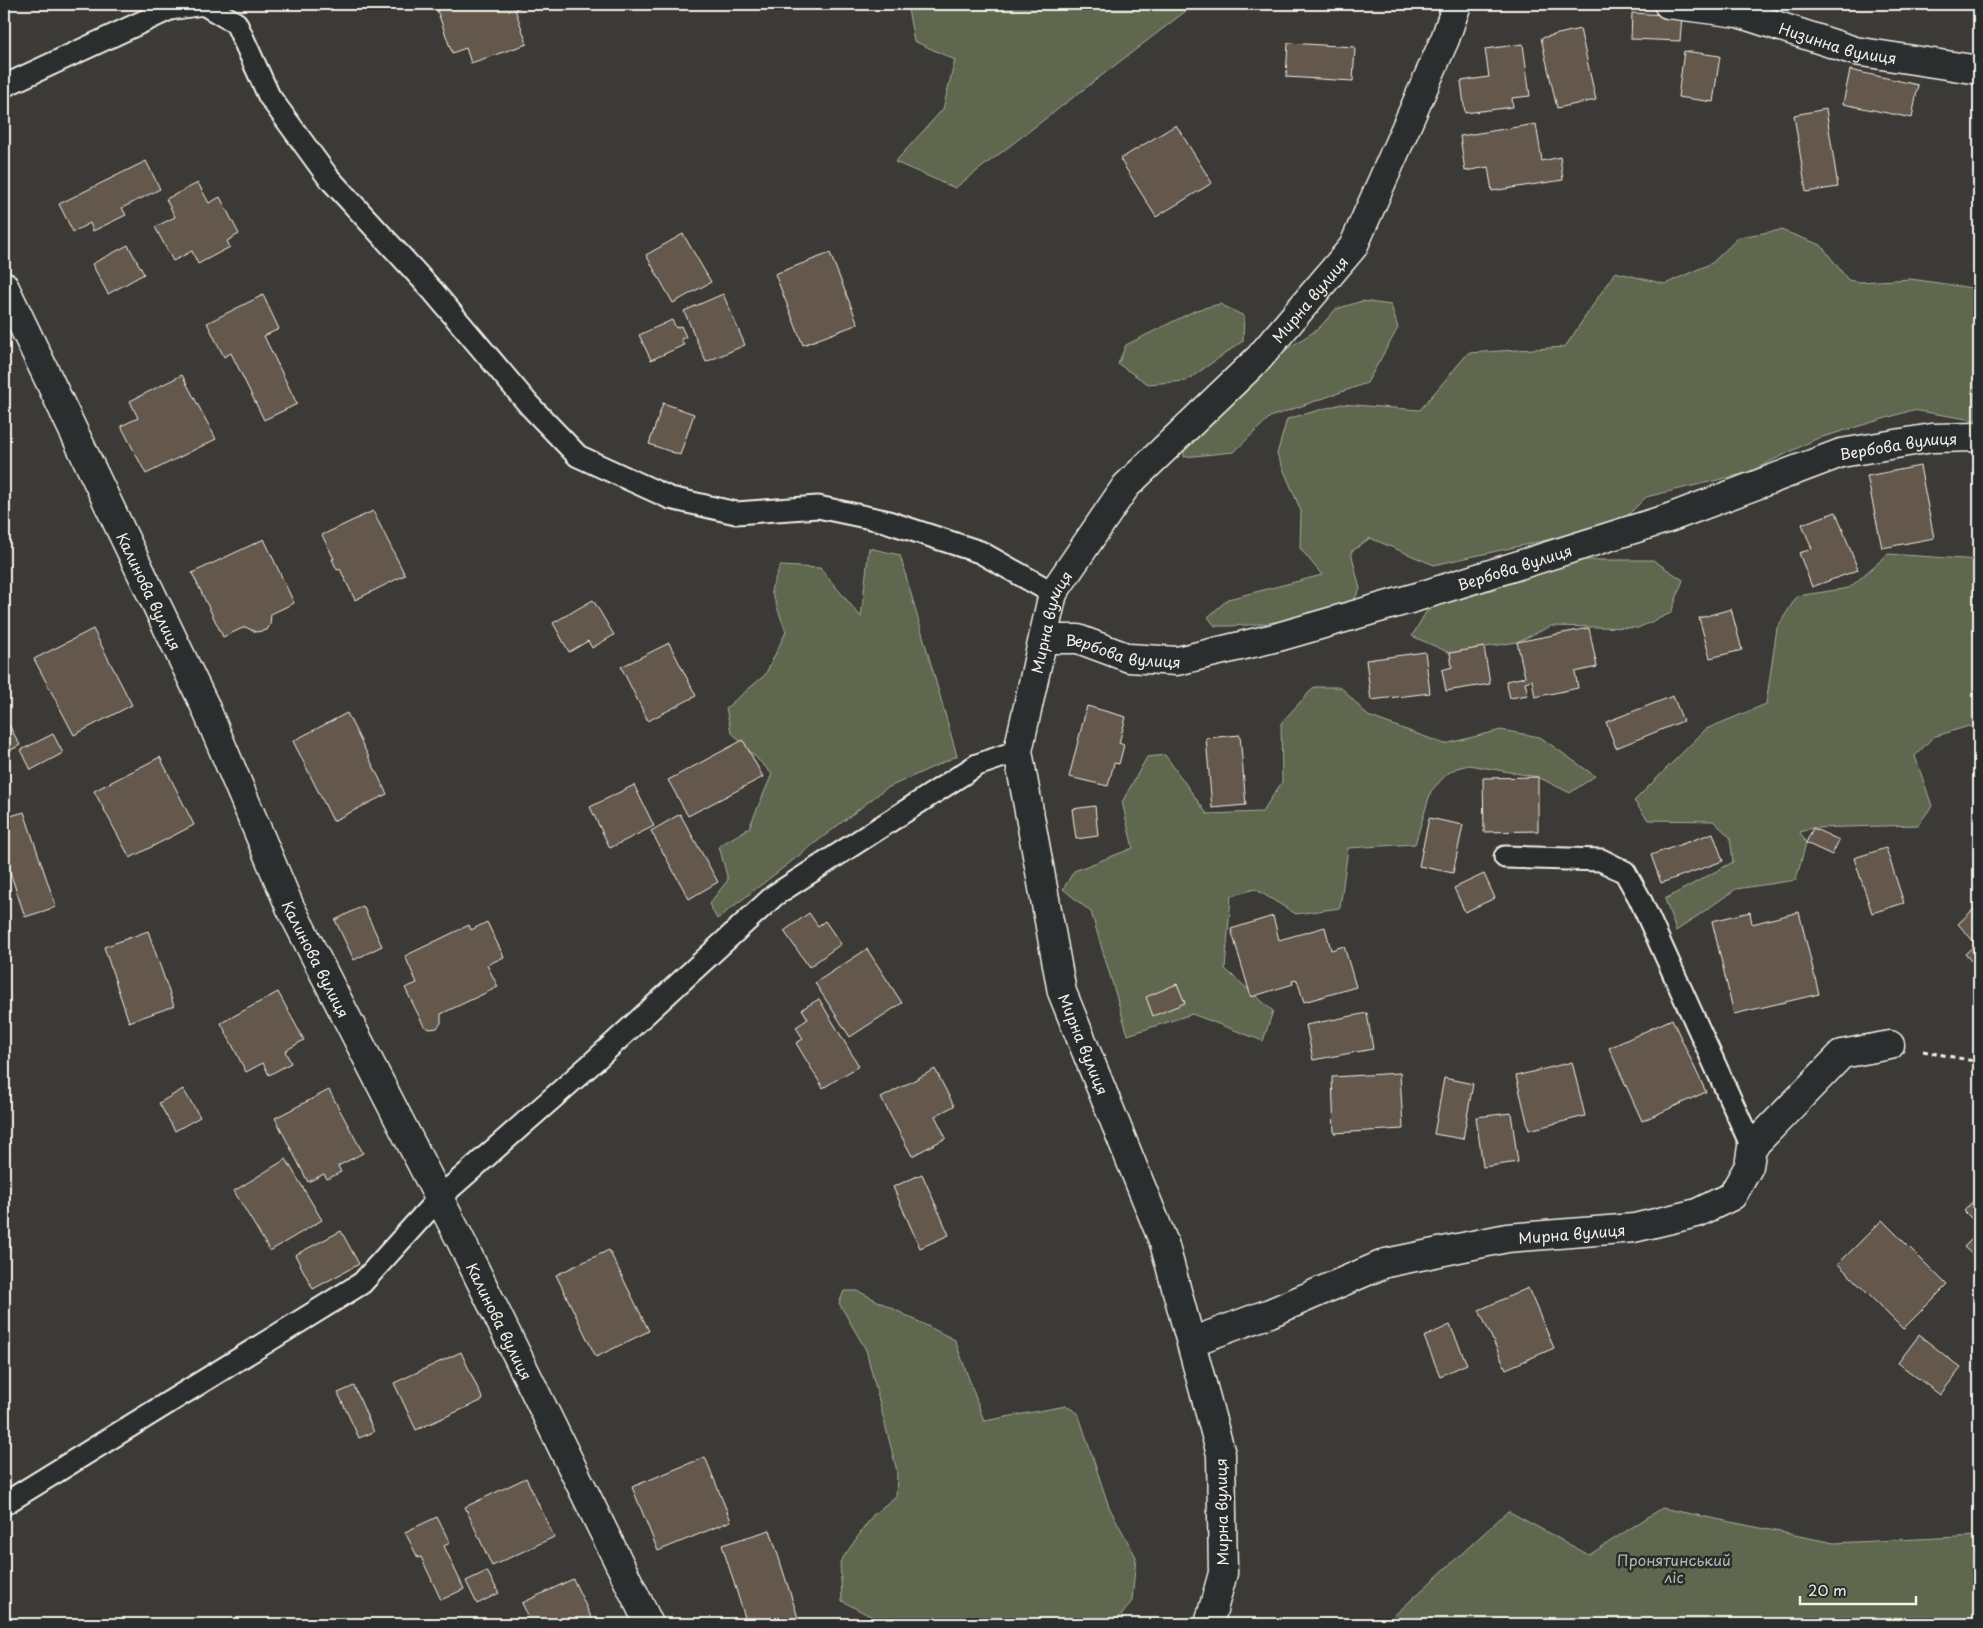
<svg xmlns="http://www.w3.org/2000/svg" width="1983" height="1628" viewBox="0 0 1983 1628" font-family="'Playpen Sans',sans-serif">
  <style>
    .green { fill: #5e684f; stroke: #a9ac9c }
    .building { fill: #64594c; stroke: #f4f1e8 }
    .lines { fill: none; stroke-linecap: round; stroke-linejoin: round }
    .service-casing { stroke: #f4f1e8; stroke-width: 25 }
    .minor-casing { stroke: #f4f1e8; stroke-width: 31 }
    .path { stroke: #f4f1e8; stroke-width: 3; stroke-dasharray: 5 4; stroke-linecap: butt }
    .service { stroke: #2a2d2e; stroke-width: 21 }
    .minor { stroke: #2a2d2e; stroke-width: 28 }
    .labels { text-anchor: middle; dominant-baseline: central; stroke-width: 5; stroke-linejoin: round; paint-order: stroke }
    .street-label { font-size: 15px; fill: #f4f1e8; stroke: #2a2d2e }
    .park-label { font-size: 15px; fill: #b8baab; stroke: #2a2d2e }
  </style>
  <rect width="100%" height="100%" fill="#3b3a37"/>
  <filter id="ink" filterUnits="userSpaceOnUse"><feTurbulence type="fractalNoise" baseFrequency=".02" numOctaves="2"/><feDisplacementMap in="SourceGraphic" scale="10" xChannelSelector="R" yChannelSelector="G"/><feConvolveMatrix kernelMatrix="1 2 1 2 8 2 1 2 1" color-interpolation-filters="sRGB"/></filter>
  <g filter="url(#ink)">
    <!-- green -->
    <g class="green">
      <path d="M907,4H1195L955,188L895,162L943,109L955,60L914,41Z"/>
      <path d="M1781,230L1821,245L1848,280L1860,282L1911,279L1979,289V421L1913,410L1816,439L1747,473L1646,497L1619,524L1434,565L1370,538L1351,552L1360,589L1353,602C1311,618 1260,627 1215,626L1208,617L1228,599L1322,575L1300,548L1301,511L1277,454L1287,419L1341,404L1420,410L1468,353L1565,347L1615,272L1665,284L1712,263L1739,237Z"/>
      <path d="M1362,301L1391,305L1398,328L1367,383L1270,417L1234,452L1184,457L1185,429L1222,391L1318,329L1336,309Z"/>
      <path d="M1220,304L1244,316L1243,341L1186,381L1148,384L1118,364L1126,345L1196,310Z"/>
      <path d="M869,548L900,555L957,756L885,789L717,919L709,904L728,880L719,846L749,828L772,774L731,732L726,708L765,675L786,632L771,590L780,566L820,568L861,617Z"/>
      <path d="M1888,554L1979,560V732L1969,726L1933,737L1915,756L1932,806L1918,825L1813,828L1800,832L1806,843L1796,880L1736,889L1676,931L1665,899L1733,862L1730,837L1713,821L1648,820L1634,801L1706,729L1766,704L1777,628L1797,596L1849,588Z"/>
      <path d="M1557,560H1653L1683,580L1671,613L1638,628L1551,626L1517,642L1450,653L1412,636L1426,612L1467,587Z"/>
      <path d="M1314,687H1341L1368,716L1445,744L1501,730L1540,737L1595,776L1570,793L1538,777L1469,765L1457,768L1447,774L1431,791L1415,844L1348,848L1340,908L1296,914L1255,889L1231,896L1225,969L1273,1011L1263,1041L1192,1014L1128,1035L1091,912L1063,889L1074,871L1133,848L1122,802L1147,757L1165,755L1207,814L1262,812L1282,782L1281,723Z"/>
      <path d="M844,1291H858L955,1340L984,1421L1066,1406L1078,1413L1109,1507L1136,1557L1132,1601L1115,1624H885L842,1601L840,1562L873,1515L896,1496L897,1471L866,1350L839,1303Z"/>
      <path d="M1662,1508L1834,1543L1979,1536V1624H1385L1508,1511L1589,1555Z"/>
    </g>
    <!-- building -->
    <g class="building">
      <path d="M435,4H520L521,7L515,9L527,44L471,63L466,48L452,53Z"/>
      <path d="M1333,4H1369L1334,10Z"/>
      <path d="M1896,4H1933V5L1896,7Z"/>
      <path d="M1632,13L1682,16L1680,41L1631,39Z"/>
      <path d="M1580,29L1596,100L1557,108L1541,38Z"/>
      <path d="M1288,43L1355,47L1353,81L1286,77Z"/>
      <path d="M1523,44L1530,96L1512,98L1513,107L1465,113L1461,81L1489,77L1485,49Z"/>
      <path d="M1684,51L1720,56L1713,102L1678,97Z"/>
      <path d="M1850,70L1918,85L1912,118L1843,104Z"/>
      <path d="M1826,109L1838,187L1806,192L1794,115Z"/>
      <path d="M1536,124L1542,161L1560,157L1563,180L1492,191L1488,167L1465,171L1460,136Z"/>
      <path d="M1176,125L1212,183L1156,217L1120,159Z"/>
      <path d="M146,161L160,189L122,208L126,215L93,231L90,223L73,232L59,204Z"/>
      <path d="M198,183L209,203L220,197L239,234L227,241L230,247L198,264L192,251L173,261L155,227L175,217L166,199Z"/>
      <path d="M683,234L711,282L673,303L646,255Z"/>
      <path d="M128,245L144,274L108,294L92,264Z"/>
      <path d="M830,253L858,324L803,345L775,274Z"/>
      <path d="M723,294L745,345L706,362L684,311Z"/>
      <path d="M263,295L279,329L264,336L297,404L264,420L231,353L224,357L207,323Z"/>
      <path d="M672,320L676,328L681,326L686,337L681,339L684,345L651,360L639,335Z"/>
      <path d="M182,375L216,439L146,474L121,426L138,418L130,401Z"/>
      <path d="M663,403L694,414L680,455L649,444Z"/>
      <path d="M1920,466L1934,538L1882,548L1867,476Z"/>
      <path d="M373,511L405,575L355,600L340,569L337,570L332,559H334L322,535Z"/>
      <path d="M1836,512L1858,570L1812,587L1799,553L1812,549L1802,524Z"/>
      <path d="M264,539L294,603L271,614L270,625L267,630L256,632L245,627L223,637L192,573Z"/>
      <path d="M593,600L614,635L592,648L588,641L569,652L553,623Z"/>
      <path d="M1731,609L1742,650L1710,658L1699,618Z"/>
      <path d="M1589,628L1597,667L1575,672L1578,688L1535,697L1532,680L1525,682L1528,695L1510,698L1506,681L1525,677L1517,642Z"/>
      <path d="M93,629L132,705L74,735L34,659Z"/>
      <path d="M669,643L696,696L648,721L621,667Z"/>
      <path d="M1484,647L1490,684L1446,691L1442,670L1452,667L1450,653Z"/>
      <path d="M1425,652L1430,693L1371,700L1366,660Z"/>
      <path d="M1673,696L1683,721L1616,748L1606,722Z"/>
      <path d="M1087,706L1126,717L1119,743L1124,745L1119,764L1114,763L1108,786L1069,777Z"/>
      <path d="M347,713L387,794L333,821L293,741Z"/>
      <path d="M9,725L20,745L4,754V728Z"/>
      <path d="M53,734L63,753L31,770L21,750Z"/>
      <path d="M1240,735L1246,805L1212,808L1206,738Z"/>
      <path d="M743,740L763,777L688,816L668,780Z"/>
      <path d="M160,757L194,825L130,858L94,791Z"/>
      <path d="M1538,777V831L1484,832L1483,778Z"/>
      <path d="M634,785L654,826L610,848L590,807Z"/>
      <path d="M1095,806L1098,836L1076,839L1072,809Z"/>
      <path d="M24,812L56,907L25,917L4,854V818Z"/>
      <path d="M680,814L718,882L689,899L651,831Z"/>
      <path d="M1429,818L1463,825L1453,873L1419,866Z"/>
      <path d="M1813,828L1839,840L1832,855L1806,843Z"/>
      <path d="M1713,833L1723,861L1661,883L1651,855Z"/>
      <path d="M1886,848L1904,903L1872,913L1854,858Z"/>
      <path d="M1484,874L1495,898L1465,912L1454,888Z"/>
      <path d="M1979,904V970L1965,954L1976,944L1958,924Z"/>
      <path d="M363,906L382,946L354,960L335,920Z"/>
      <path d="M1750,912L1752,924L1799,912L1819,994L1734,1014L1712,921Z"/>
      <path d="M809,913L818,926L825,921L841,944L809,967L784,931Z"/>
      <path d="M1273,916L1279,940L1325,927L1331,950L1344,946L1356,987L1304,1002L1297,980L1292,981L1293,984L1251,997L1231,929Z"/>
      <path d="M487,922L504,957L487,965L498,987L441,1014V1023L437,1028L430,1029L424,1026L405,988L417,983L405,956L469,925L471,930Z"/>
      <path d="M148,931L174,1006L129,1022L104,947Z"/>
      <path d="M867,949L902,1003L850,1037L815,983Z"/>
      <path d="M1177,984L1185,1003L1153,1016L1146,997Z"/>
      <path d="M278,992L304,1040L285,1051L291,1063L269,1075L263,1063L246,1072L221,1023Z"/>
      <path d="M819,999L859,1066L823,1088L796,1043L803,1039L796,1027L808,1019L802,1009Z"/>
      <path d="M1367,1013L1373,1049L1313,1060L1306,1025Z"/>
      <path d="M1672,1019L1706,1092L1642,1121L1609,1048Z"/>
      <path d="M1572,1062L1585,1116L1529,1130L1516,1076Z"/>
      <path d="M935,1069L954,1106L935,1116L946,1138L912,1156L881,1098Z"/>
      <path d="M1400,1073L1403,1129L1334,1133L1332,1077Z"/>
      <path d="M1444,1078L1473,1084L1463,1139L1434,1134Z"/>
      <path d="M183,1089L200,1117L175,1131L159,1103Z"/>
      <path d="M329,1090L363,1153L338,1166L341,1172L327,1179L324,1174L308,1182L275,1118Z"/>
      <path d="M1511,1113L1518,1162L1483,1167L1476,1117Z"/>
      <path d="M286,1159L322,1220L270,1251L234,1191Z"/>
      <path d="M922,1174L949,1235L920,1248L893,1187Z"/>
      <path d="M1979,1195V1226L1964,1211Z"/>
      <path d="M1882,1220L1947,1285L1903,1329L1838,1264Z"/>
      <path d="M341,1231L359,1264L313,1289L295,1255Z"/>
      <path d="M1979,1232V1261L1964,1247Z"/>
      <path d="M609,1250L649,1331L596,1357L556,1275Z"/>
      <path d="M1528,1288L1554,1348L1506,1369L1479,1310Z"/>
      <path d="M1450,1325L1467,1364L1440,1376L1424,1337Z"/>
      <path d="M1919,1335L1961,1368L1940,1395L1898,1363Z"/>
      <path d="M461,1352L483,1400L416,1430L394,1383Z"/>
      <path d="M354,1386L374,1432L359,1438L338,1393Z"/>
      <path d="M705,1457L731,1521L658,1551L632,1487Z"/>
      <path d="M526,1478L554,1537L492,1566L465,1507Z"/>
      <path d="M437,1517L450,1543L444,1546L464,1589L441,1600L421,1557L418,1558L405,1532Z"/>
      <path d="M770,1530L800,1624H747L722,1545Z"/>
      <path d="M487,1571L499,1593L477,1604L466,1581Z"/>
      <path d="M573,1579L594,1623L532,1624L522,1603Z"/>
    </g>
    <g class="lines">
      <defs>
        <g id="service">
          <path d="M4,86L170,9L203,4L236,23L269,96L328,177L432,290L530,406L578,456L670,498L736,513L818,507L885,521L980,552L1053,593"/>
          <path d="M1505,857L1601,860L1625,872L1640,899L1752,1147"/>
          <path d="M4,1504L362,1283L439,1198L589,1066L775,895L977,765L1018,751"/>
        </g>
        <g id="minor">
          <path id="s1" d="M1668,4L1738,13L1855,51L1979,70"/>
          <path id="s2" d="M4,286L204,704L290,907L460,1239L649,1624"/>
          <path id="s3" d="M1045,639H1078L1129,658L1177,661L1278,637L1417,597L1669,518L1841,453L1932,438L1979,437"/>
          <path id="s4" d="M1191,1342L1270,1313L1386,1263L1507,1238L1634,1228L1697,1213L1732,1196L1749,1166L1752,1147L1842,1054L1890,1045"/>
          <path id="s5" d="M1209,1624L1223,1573L1221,1454L1164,1243L1062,992L1018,751L1053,593L1126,486L1259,358L1353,247L1445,39L1457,4"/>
        </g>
      </defs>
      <!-- service casing -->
      <use href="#service" class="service-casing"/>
      <!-- minor casing -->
      <use href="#minor" class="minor-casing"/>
      <!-- path -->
      <path class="path" d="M1923,1051L1979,1062"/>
      <!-- service -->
      <use href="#service" class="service"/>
      <!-- minor -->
      <use href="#minor" class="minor"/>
    </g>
  </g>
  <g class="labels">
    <!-- street labels -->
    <g class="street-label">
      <text stroke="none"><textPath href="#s1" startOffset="175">Низинна вулиця</textPath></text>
      <text stroke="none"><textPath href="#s5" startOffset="1460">Мирна вулиця</textPath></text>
      <text stroke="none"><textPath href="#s3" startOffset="890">Вербова вулиця</textPath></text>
      <text stroke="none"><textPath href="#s3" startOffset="486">Вербова вулиця</textPath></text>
      <text stroke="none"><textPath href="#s2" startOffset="338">Калинова вулиця</textPath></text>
      <text stroke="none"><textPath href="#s5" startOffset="1040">Мирна вулиця</textPath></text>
      <text stroke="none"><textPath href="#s3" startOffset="80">Вербова вулиця</textPath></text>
      <text stroke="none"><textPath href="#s2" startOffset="742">Калинова вулиця</textPath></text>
      <text transform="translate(1084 1044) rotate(68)">Мирна вулиця</text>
      <text stroke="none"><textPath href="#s4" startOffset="399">Мирна вулиця</textPath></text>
      <text stroke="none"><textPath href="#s2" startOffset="1148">Калинова вулиця</textPath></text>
      <text transform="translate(1221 1512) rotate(-91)">Мирна вулиця</text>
    </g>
    <!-- park labels -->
    <g class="park-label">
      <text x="1674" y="1559">Пронятинський<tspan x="1674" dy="17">ліс</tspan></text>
    </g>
  </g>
  <!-- margin -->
  <rect width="1983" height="1628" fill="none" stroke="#2a2d2e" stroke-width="20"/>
  <rect x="10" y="10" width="1963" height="1608" fill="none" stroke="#f4f1e8" stroke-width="2" filter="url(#ink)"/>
  <!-- scale -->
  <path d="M1800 1596v8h116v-8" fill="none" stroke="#f4f1e8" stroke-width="2.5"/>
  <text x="1808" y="1596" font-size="15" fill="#f4f1e8" stroke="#2a2d2e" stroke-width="4" paint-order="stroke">20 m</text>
</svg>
